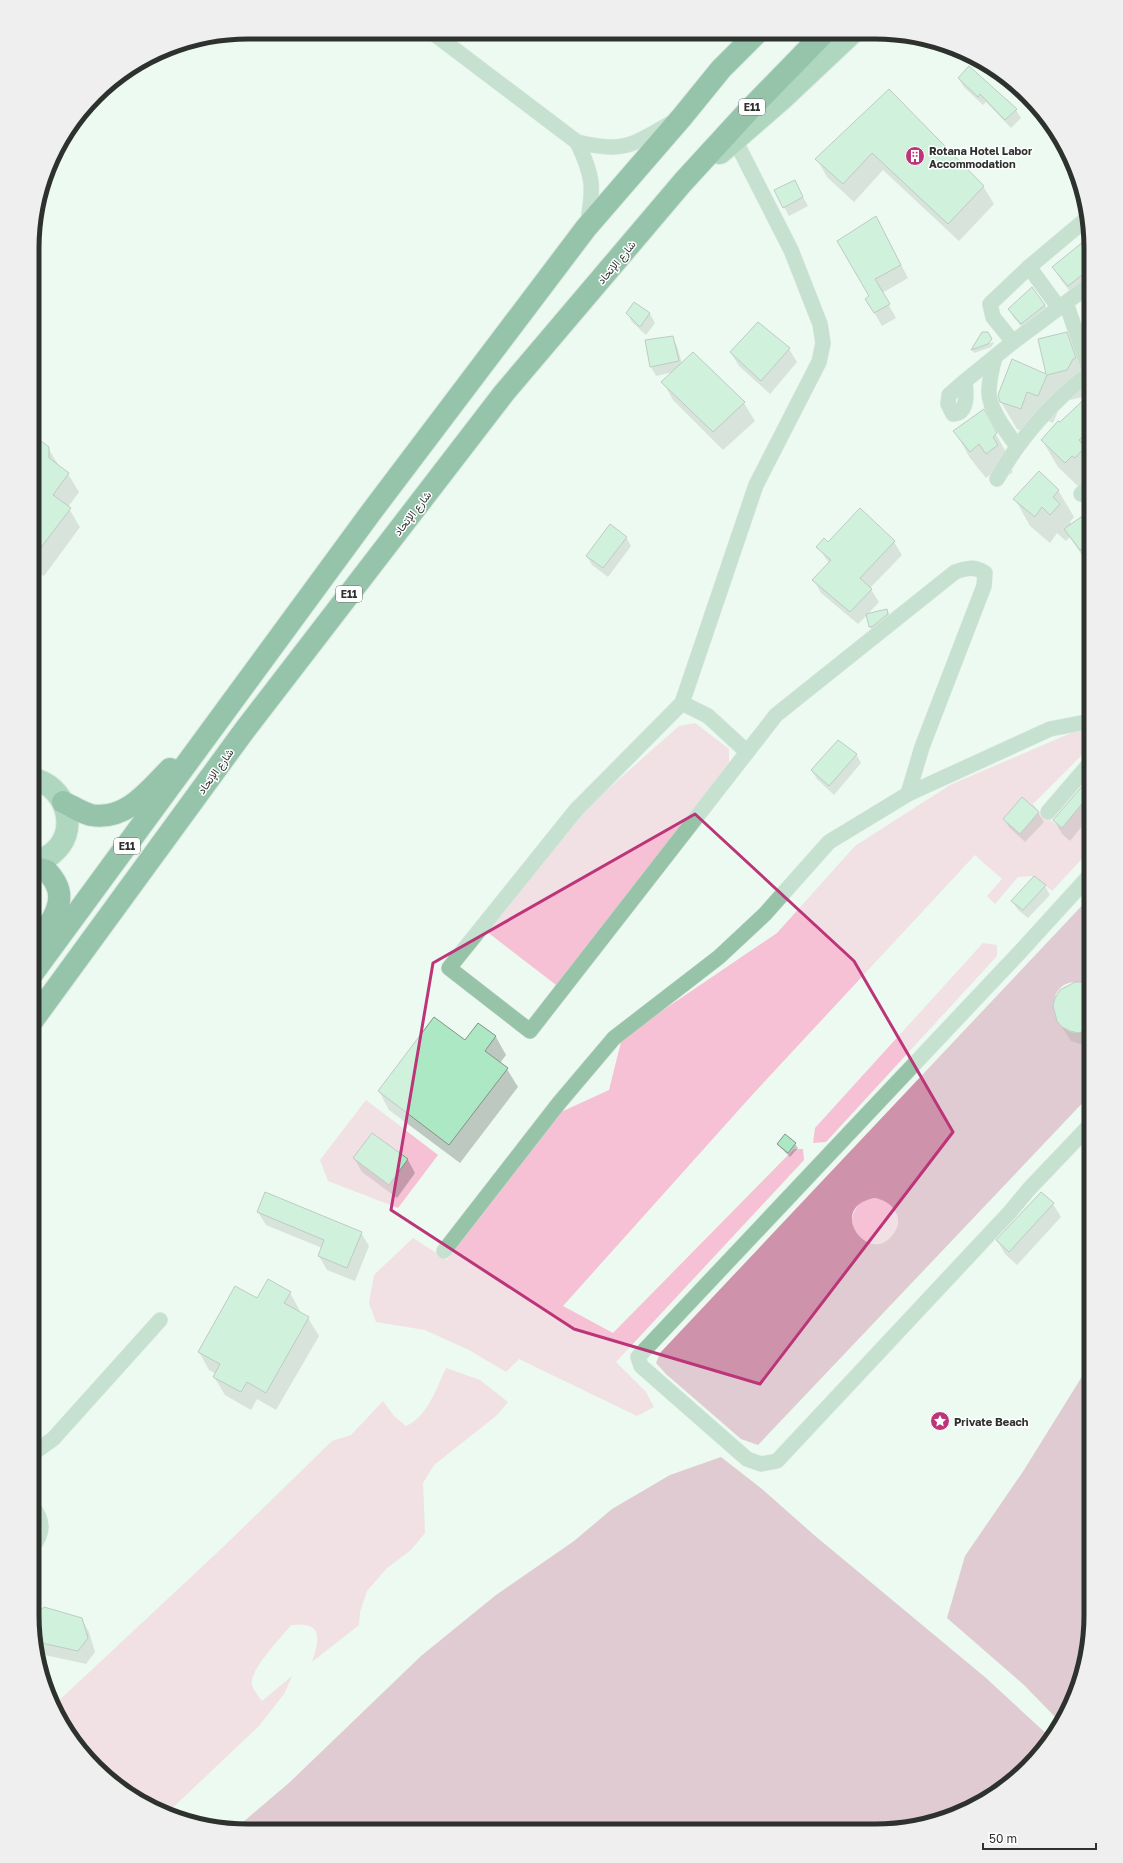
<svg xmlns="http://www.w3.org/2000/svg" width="1123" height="1863" viewBox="0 0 1123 1863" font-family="'Golos Text',Vazirmatn,sans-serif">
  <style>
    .green { fill: #f6c0d5 }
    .water { fill: #ce93aa; fill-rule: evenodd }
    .shadow { fill: #0003 }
    .building { fill: #ade8c4; stroke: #86928a }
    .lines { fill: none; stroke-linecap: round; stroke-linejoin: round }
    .street-casing { stroke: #cad6ce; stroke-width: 16 }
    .secondary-casing { stroke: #cad6ce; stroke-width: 24 }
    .highway-casing { stroke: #cad6ce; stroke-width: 24 }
    .street { stroke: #97c4a8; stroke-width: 15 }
    .secondary { stroke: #65ab83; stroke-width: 22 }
    .highway { stroke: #2b8457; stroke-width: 22 }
    .marked { fill: none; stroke: #bb3578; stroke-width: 3; stroke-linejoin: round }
    .labels { text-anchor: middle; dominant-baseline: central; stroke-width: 3; stroke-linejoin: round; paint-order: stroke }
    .shield { fill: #fff; stroke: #6c706d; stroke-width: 1 }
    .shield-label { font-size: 10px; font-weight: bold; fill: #2d322f }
    .poi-label { font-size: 11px; font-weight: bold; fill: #2d322f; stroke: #fff; text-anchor: start }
    .street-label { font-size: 11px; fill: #2d322f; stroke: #fff }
    .rim { fill: none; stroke: #2d322f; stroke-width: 5 }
  </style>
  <rect width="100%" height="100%" fill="#ecfaf1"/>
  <!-- green -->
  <g class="green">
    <path d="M695,723L729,749V773L560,988L482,928L590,805L679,726Z"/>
    <path d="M1085,727L1091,731V746L1033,804L1039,812L1062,828L1091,793V849L1052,891L1034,876L1018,877L995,904L987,896L1002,879L975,855L753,1094L563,1306L613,1333L794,1149H803L804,1160L616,1362L646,1392L654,1407L637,1416L519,1359L506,1372L469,1350L425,1330L376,1322L369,1303L374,1275L413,1238L447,1260L561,1112L609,1090L622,1038L777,933L855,846L950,785Z"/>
    <path d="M983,943L997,945V956L826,1142L813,1143L815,1128Z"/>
    <path d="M366,1100L438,1155L398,1208L328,1181L320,1160Z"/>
    <circle cx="875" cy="1221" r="23"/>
    <path d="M446,1368L480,1380L508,1402L496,1416L434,1465L423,1483L425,1533L411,1550L387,1568L367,1591L360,1612L359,1625L312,1662C320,1638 323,1621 291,1625C282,1637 248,1671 252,1685C253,1690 259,1697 262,1701L292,1676L284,1694L259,1726L165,1815L117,1786L77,1747L53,1706L220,1550L332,1441L351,1435L383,1401L394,1416L406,1426C428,1416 436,1389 446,1368Z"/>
  </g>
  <!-- water -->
  <g class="water">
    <path d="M1091,896V985C1086,984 1080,982 1076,982C1039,982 1051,1049 1091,1029V1094L758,1445L741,1439L666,1374L656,1363L660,1353ZM875,1198C892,1201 905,1217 894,1233C870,1269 824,1207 875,1198Z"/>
    <path d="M1091,1362V1629L1075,1697L1060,1722L1024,1685L947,1618L965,1556L1024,1470Z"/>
    <path d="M721,1457L762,1489L814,1535L986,1678L1051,1738L1046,1746L1006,1787L957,1815L875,1831L235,1829L290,1782L421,1656L496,1595L574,1541L612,1509L670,1475Z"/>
  </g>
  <!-- shadow -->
  <g class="shadow">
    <path d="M959,79L1016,110L1021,118L1011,128L986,102L983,105L964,87Z"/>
    <path d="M889,91L983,186L994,204L959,241L883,170L854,202L827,177L817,159Z"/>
    <path d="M799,190L808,206L789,216L784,207Z"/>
    <path d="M883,230L908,278L882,293L896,318L882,326L866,299L870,297Z"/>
    <path d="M1091,248V287L1076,299L1061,280L1053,267Z"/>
    <path d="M635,303L650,314L655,323L646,335L632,322L627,313Z"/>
    <path d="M1091,304V328L1084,305Z"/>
    <path d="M1045,305L1050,314L1027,333L1014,318L1009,310Z"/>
    <path d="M758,323L789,349L797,362L770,394L739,366L731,353Z"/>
    <path d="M982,333L989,335L992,340L977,346V348L993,342L994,343L991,347L974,353L972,350Z"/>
    <path d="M1066,334L1082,361L1090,385L1088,386L1082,397L1062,402L1053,423L1042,419L1036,436L1017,429L1001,402L1012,361L1048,375L1040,340Z"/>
    <path d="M672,337L677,346L682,364L693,353L744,403L755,421L723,450L673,400L663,382L673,372L656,376L651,367L646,341Z"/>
    <path d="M1091,394V484L1081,489L1058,467L1042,440Z"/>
    <path d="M983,411L1011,461L1008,463L1013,472L1002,480L995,471L986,478L970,458L955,431Z"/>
    <path d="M34,433L41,443L48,448L59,466L68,474L79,492L68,507L80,527L44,576L33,569Z"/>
    <path d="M1058,490L1074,517L1070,522L1072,525L1091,512V569L1070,537L1066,541L1057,533L1050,543L1030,526L1015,499Z"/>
    <path d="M626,537L631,546L608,577L592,565L587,556Z"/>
    <path d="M894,542L902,555L870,588L879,602L867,615L887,610L892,619L875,635L869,626L867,615L858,624L821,593L814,580L829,563L818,547L828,543Z"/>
    <path d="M856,754L861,763L834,795L817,779L812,771Z"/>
    <path d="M1091,776V815L1070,841L1062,834L1054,820Z"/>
    <path d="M1022,798L1038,813L1044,822L1025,842L1009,827L1004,819Z"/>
    <path d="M1045,886L1050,895L1028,918L1018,910L1012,901Z"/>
    <path d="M1075,983L1091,987V1044L1086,1046L1071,1041L1058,1021L1055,998L1064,987Z"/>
    <path d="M479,1024L496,1037L506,1055L500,1063L507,1069L518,1087L460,1163L389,1110L379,1091L465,1042Z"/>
    <path d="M373,1134L408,1160L415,1173L397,1198L362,1172L354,1158Z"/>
    <path d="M795,1144L798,1148L790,1157L778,1145Z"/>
    <path d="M1053,1204L1061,1217L1017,1265L1005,1254L997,1240Z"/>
    <path d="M258,1212L361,1233L369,1246L355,1281L327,1270L319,1256L322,1248L266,1225Z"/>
    <path d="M290,1293L300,1311L299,1313L308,1318L319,1336L276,1410L257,1399L251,1410L225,1395L214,1377L216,1374L209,1370L199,1352L257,1300Z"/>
    <path d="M33,1611L81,1618L89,1632L95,1652L86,1664L45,1655L37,1642Z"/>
  </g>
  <!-- building -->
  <g class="building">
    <path d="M969,66L1017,109L1005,120L980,94L978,97L958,78Z"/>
    <path d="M889,89L984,186L948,224L872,153L843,184L815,159Z"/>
    <path d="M795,180L803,197L783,208L774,190Z"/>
    <path d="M876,216L901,265L875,279L890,304L874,313L865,299L869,296L837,241Z"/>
    <path d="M1089,237L1091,248V268L1068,286L1052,267Z"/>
    <path d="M1032,287L1045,305L1021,324L1008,309Z"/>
    <path d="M634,302L650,313L640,327L626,313Z"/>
    <path d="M758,322L790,348L761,381L730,352Z"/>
    <path d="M982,332H988L992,339L988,344L971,350Z"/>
    <path d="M1067,332L1076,358L1073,359L1067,370L1047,375L1038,396L1027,392L1021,409L1000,402L998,395L1012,359L1046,374L1038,339Z"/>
    <path d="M673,336L679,361L650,367L645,340Z"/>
    <path d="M693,352L745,402L713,432L661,382Z"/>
    <path d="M1091,393V428L1079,440L1085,447L1075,458L1072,456L1065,463L1041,440L1058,421L1060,422Z"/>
    <path d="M984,409L997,433L993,437L998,445L986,454L979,444L970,452L953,431Z"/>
    <path d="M34,436L49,447V458L69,473L53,495L71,508L33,558Z"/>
    <path d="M1039,471L1059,490L1053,497L1060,504L1050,515L1042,507L1035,517L1013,499Z"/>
    <path d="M860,508L895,541L860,578L872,589L850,612L812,580L831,560L816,547L824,538L828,542Z"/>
    <path d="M1091,510V542L1080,550L1064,529Z"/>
    <path d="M610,524L627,537L603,568L586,556Z"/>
    <path d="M887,609L888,614L873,626L869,627L866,614Z"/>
    <path d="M838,740L857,754L829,786L811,770Z"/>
    <path d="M1091,776V793L1062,828L1053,820Z"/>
    <path d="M1022,797L1039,812L1020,834L1003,819Z"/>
    <path d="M1034,876L1046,885L1023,910L1011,901Z"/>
    <path d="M1075,982H1083L1091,985V1029L1078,1033L1070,1031L1062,1027L1057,1021L1053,1006L1055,998L1060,990Z"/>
    <path d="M434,1017L465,1040L478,1023L496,1036L485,1051L508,1068L449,1145L378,1091Z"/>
    <path d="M372,1133L408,1159L389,1185L353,1158Z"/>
    <path d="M785,1134L796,1143L788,1153L777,1144Z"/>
    <path d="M265,1192L362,1232L347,1268L318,1256L324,1240L257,1212Z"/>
    <path d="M1041,1192L1054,1203L1009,1252L996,1240Z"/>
    <path d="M268,1279L291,1292L284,1303L309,1317L266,1393L247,1382L241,1392L213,1377L220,1364L198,1352L235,1286L257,1298Z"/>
    <path d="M44,1607L82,1618L88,1638L78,1651L37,1642L32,1610L39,1612Z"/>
  </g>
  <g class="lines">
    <defs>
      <g id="street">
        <path d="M433,33L577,142C623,153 631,146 671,123"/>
        <path d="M735,140L791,250L820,324L823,343L819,362L756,485L682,703L576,810L449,968L530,1031L776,715L955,572C967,568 974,566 985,573L984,586L922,747L908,794L1050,729L1091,721"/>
        <path d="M577,142C594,177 594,188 587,226"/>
        <path d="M1029,267L1059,308"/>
        <path d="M1066,303L1090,372"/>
        <path d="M1013,342L993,317L990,304L1029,267L1085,220"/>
        <path d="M995,357C992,368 989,380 989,391C988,408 1007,433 1017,446"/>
        <path d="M965,381L949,395L948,404L953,414C969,413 966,392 965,381L1013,342L1091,284"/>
        <path d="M997,479C1019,439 1054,399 1091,372"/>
        <path d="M1081,494L1091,484"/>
        <path d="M1090,599L1091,598"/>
        <path d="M682,703L708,716L747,752"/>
        <path d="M1048,812L1091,762"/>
        <path d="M1091,1124L1029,1189L1010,1212L777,1461L761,1464L747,1459L641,1366L638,1357L1019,953L1091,874"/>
        <path d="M444,1251L559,1103L614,1038L719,957L765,914L829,842L908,794"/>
        <path d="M32,1454L53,1439L160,1320"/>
        <path d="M32,1547C44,1533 44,1521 32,1506"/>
      </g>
      <g id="secondary">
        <path d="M720,153L782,99L851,34"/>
        <path d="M33,863C42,860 50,857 57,849C79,826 64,785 33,779"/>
      </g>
      <g id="highway">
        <path d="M63,802C72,806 82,813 91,815C126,821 148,791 170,769"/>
        <path d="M33,949C44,931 68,906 56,884C54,879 50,875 47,871L33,867"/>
        <path d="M33,973L372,511L586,228L682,117L721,69L757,33"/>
        <path d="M33,1020L244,731L504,393L683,182L749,110L823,34"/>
      </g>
    </defs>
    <!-- street casing -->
    <use href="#street" class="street-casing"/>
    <!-- secondary casing -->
    <use href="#secondary" class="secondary-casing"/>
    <!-- highway casing -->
    <use href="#highway" class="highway-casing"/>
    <!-- street -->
    <use href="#street" class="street"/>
    <!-- secondary -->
    <use href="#secondary" class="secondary"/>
    <!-- highway -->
    <use href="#highway" class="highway"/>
  </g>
  <!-- marked area -->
  <path d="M0 0H1123V1863H0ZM695,814L854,961L953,1132L760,1384L574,1329L391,1210L433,963Z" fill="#ecfaf1" fill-opacity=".55" fill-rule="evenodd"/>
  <path class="marked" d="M695,814L854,961L953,1132L760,1384L574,1329L391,1210L433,963Z"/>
  <!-- icons -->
  <defs>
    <symbol id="building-disc" viewBox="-11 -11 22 22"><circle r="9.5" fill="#bb3578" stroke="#fff"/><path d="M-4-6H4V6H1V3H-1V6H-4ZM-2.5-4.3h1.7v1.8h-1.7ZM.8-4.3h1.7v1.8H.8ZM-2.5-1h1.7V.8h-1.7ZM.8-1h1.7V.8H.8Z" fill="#fff"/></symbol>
    <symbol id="sight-disc" viewBox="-11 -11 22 22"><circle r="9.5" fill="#bb3578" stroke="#fff"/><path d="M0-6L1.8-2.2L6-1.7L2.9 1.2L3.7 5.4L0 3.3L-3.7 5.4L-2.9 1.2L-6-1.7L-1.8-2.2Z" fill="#fff"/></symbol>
  </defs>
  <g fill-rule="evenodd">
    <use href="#building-disc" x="904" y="145" width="22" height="22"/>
    <use href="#sight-disc" x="929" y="1410" width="22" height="22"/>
  </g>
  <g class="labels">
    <!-- shield labels -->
    <g class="shield">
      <rect x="739" y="99" width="26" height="16" rx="3"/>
      <rect x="336" y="586" width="26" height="16" rx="3"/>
      <rect x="114" y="838" width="26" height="16" rx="3"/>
    </g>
    <g class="shield-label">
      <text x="752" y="107">E11</text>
      <text x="349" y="594">E11</text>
      <text x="127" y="846">E11</text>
    </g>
    <!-- poi labels -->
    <g class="poi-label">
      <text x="929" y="150">Rotana Hotel Labor<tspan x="929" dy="13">Accommodation</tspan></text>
      <text x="954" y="1421">Private Beach</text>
    </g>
    <!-- street labels -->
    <g class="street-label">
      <text transform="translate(616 262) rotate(-50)">شارع الإتحاد</text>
      <text transform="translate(412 513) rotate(-52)">شارع الإتحاد</text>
      <text transform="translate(215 771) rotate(-54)">شارع الإتحاد</text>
    </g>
  </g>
  <!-- crop -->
  <path d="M0 0H1123V1863H0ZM248 39H875A209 209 0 0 1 1084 248V1615A209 209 0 0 1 875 1824H248A209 209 0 0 1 39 1615V248A209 209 0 0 1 248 39Z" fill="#eeefee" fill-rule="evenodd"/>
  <path class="rim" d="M248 39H875A209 209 0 0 1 1084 248V1615A209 209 0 0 1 875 1824H248A209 209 0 0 1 39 1615V248A209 209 0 0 1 248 39Z"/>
  <!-- scale -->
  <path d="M983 1843v6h113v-6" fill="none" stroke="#2d322f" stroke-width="2"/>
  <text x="989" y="1843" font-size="12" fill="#2d322f" stroke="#ffffff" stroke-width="3" paint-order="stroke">50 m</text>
</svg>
